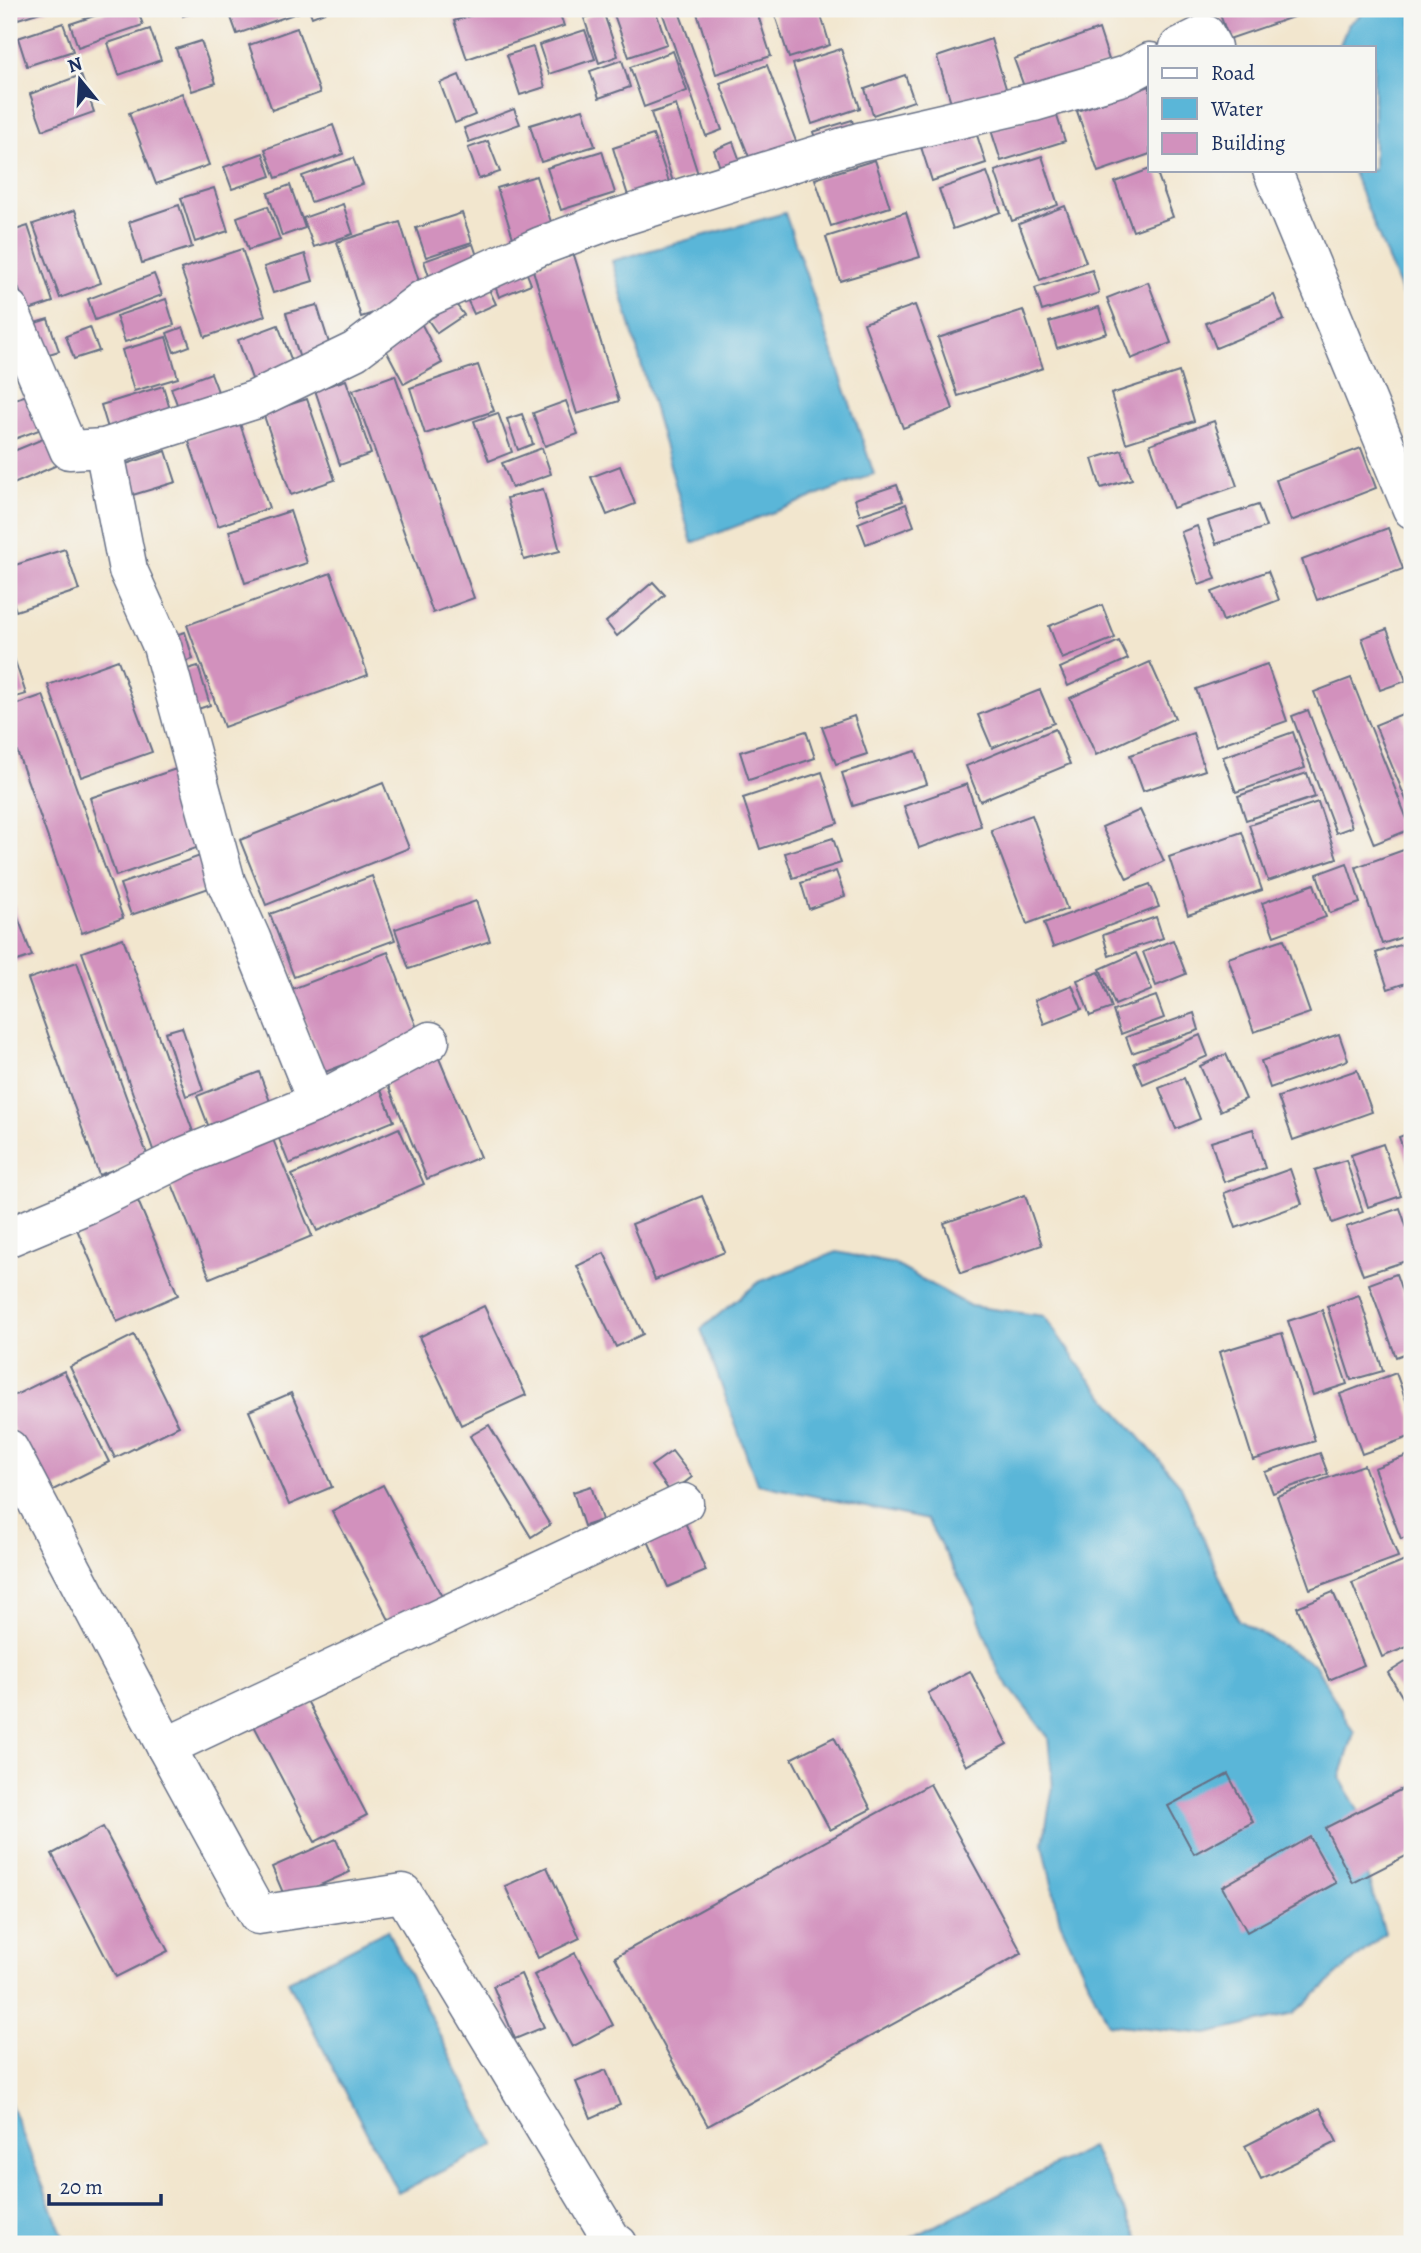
<svg xmlns="http://www.w3.org/2000/svg" width="1421" height="2253" viewBox="0 0 1421 2253" font-family="Alegreya,serif">
  <style>
    .water { fill: #5ab6d8; stroke: #3a729b; stroke-width: 2 }
    .building { fill: #d291bd }
    .lines { fill: none; stroke-linecap: round; stroke-linejoin: round }
    .street-casing { stroke: #666f85; stroke-width: 41 }
    .street { stroke: #fff; stroke-width: 38 }
  </style>
  <rect width="100%" height="100%" fill="#f6f6f2"/>
  <filter id="ink" filterUnits="userSpaceOnUse"><feTurbulence type="fractalNoise" baseFrequency=".0143" numOctaves="2"/><feDisplacementMap in="SourceGraphic" scale="14" xChannelSelector="R" yChannelSelector="G"/><feConvolveMatrix kernelMatrix="1 2 1 2 8 2 1 2 1" color-interpolation-filters="sRGB"/></filter>
  <filter id="wash" filterUnits="userSpaceOnUse"><feTurbulence type="fractalNoise" baseFrequency=".00686" numOctaves="4" result="noise"/><feDisplacementMap in="SourceGraphic" scale="28" xChannelSelector="R" yChannelSelector="G"/><feGaussianBlur stdDeviation="1.57" result="paint"/><feColorMatrix in="noise" values="0 0 0 0 0 0 0 0 0 0 0 0 0 0 0 0 0 1.4 0 .05"/><feComposite in="paint" operator="in"/></filter>
  <g filter="url(#wash)">
    <rect width="100%" height="100%" fill="#f2e6ce"/>
    <!-- water -->
    <g class="water">
      <path d="M1368,9H1412V319L1352,170H1374V47H1339L1348,25Z"/>
      <path d="M785,213L874,474L692,543L612,261Z"/>
      <path d="M837,1252L894,1264L970,1306L1044,1316L1086,1375L1180,1484L1238,1620L1315,1665L1354,1733L1340,1778L1369,1830L1366,1872L1385,1933L1293,2014L1207,2034L1108,2024L1060,1922L1043,1843L1053,1787L1048,1737L1000,1675L974,1605L927,1520L757,1484L701,1329L759,1282Z"/>
      <path d="M387,1930L495,2145L398,2193L288,1981Z"/>
      <path d="M9,2100L66,2244H9Z"/>
      <path d="M1091,2147L1142,2244H899Z"/>
    </g>
    <g id="blocks">
      <!-- building -->
      <g class="building">
        <path d="M15,9H50L18,19Z"/>
        <path d="M115,9H137L143,25L78,47L70,24Z"/>
        <path d="M181,9H203L183,16Z"/>
        <path d="M228,9H308L237,34Z"/>
        <path d="M309,9H332L312,17Z"/>
        <path d="M490,9H558L564,26L467,59L454,21Z"/>
        <path d="M612,9H655L667,44L629,57Z"/>
        <path d="M661,9H678L722,130L706,136Z"/>
        <path d="M709,9H756L771,56L716,74L697,13Z"/>
        <path d="M773,9H819L830,45L789,58Z"/>
        <path d="M1218,9H1293L1296,16L1229,39Z"/>
        <path d="M603,11L618,56L599,63L584,18Z"/>
        <path d="M63,23L73,51L27,66L18,38Z"/>
        <path d="M297,28L320,93L272,110L249,45Z"/>
        <path d="M150,29L161,60L119,75L108,43Z"/>
        <path d="M1099,29L1110,63L1026,92L1014,59Z"/>
        <path d="M585,30L595,59L549,74L539,45Z"/>
        <path d="M991,39L1009,98L955,115L937,57Z"/>
        <path d="M201,41L216,83L192,91L176,49Z"/>
        <path d="M533,47L545,87L520,95L507,55Z"/>
        <path d="M841,49L860,108L812,124L793,64Z"/>
        <path d="M673,51L687,91L644,107L630,67Z"/>
        <path d="M622,60L630,87L599,98L590,71Z"/>
        <path d="M767,65L797,144L751,162L720,83Z"/>
        <path d="M81,75L94,112L43,130L30,94Z"/>
        <path d="M459,75L475,115L455,123L440,83Z"/>
        <path d="M905,75L914,101L873,115L865,89Z"/>
        <path d="M1150,86V154L1098,172L1077,111Z"/>
        <path d="M182,93L209,165L156,184L129,113Z"/>
        <path d="M676,105L698,174L673,182L651,113Z"/>
        <path d="M514,109L520,124L469,142L464,128Z"/>
        <path d="M583,109L595,146L541,162L530,125Z"/>
        <path d="M1055,110L1065,141L1001,161L991,130Z"/>
        <path d="M852,120L858,140L820,152L813,132Z"/>
        <path d="M333,125L343,154L276,178L265,149Z"/>
        <path d="M975,129L986,163L932,181L921,147Z"/>
        <path d="M653,135L671,188L630,202L613,148Z"/>
        <path d="M488,141L500,172L479,179L468,148Z"/>
        <path d="M733,142L743,169L723,176L714,150Z"/>
        <path d="M602,151L615,193L561,210L547,168Z"/>
        <path d="M263,153L271,176L232,189L224,167Z"/>
        <path d="M1042,156L1058,205L1012,221L995,171Z"/>
        <path d="M353,158L363,184L311,202L302,176Z"/>
        <path d="M875,160L890,207L831,226L815,179Z"/>
        <path d="M1150,169L1156,170L1173,217L1133,231L1115,182Z"/>
        <path d="M987,172L1001,212L953,229L939,189Z"/>
        <path d="M536,176L556,237L517,250L497,188Z"/>
        <path d="M290,185L305,228L282,236L268,193Z"/>
        <path d="M214,188L228,231L195,242L181,198Z"/>
        <path d="M343,204L353,234L314,247L303,218Z"/>
        <path d="M179,205L192,247L142,263L129,222Z"/>
        <path d="M268,206L280,240L248,250L237,217Z"/>
        <path d="M1065,206L1086,262L1040,280L1019,224Z"/>
        <path d="M75,210L101,283L60,298L33,224Z"/>
        <path d="M906,212L920,257L840,281L826,237Z"/>
        <path d="M462,213L472,242L426,257L416,228Z"/>
        <path d="M400,222L424,297L361,317L337,242Z"/>
        <path d="M28,226L53,302L26,311L9,259V232Z"/>
        <path d="M473,244L482,271L433,288L424,261Z"/>
        <path d="M242,249L265,316L205,337L181,269Z"/>
        <path d="M305,254L313,281L273,293L264,267Z"/>
        <path d="M574,255L619,401L577,414L532,267Z"/>
        <path d="M1092,270L1099,293L1042,311L1035,288Z"/>
        <path d="M526,271L531,284L499,297L494,283Z"/>
        <path d="M154,274L162,295L95,320L88,299Z"/>
        <path d="M1148,282L1171,343L1131,359L1107,298Z"/>
        <path d="M487,285L496,304L474,314L465,295Z"/>
        <path d="M1274,295L1284,320L1216,348L1206,323Z"/>
        <path d="M166,299L174,325L125,342L116,316Z"/>
        <path d="M455,303L464,315L437,333L428,320Z"/>
        <path d="M317,305L334,359L303,369L286,313Z"/>
        <path d="M915,305L953,409L903,428L864,323Z"/>
        <path d="M1099,307L1107,333L1057,348L1049,322Z"/>
        <path d="M1023,310L1043,368L958,396L938,338Z"/>
        <path d="M48,319L59,351L42,356L32,324Z"/>
        <path d="M421,323L442,363L404,384L383,344Z"/>
        <path d="M278,325L296,372L255,387L238,340Z"/>
        <path d="M90,327L99,351L74,359L66,336Z"/>
        <path d="M183,327L190,346L174,352L167,333Z"/>
        <path d="M166,337L178,378L134,391L122,350Z"/>
        <path d="M478,365L494,411L425,434L410,388Z"/>
        <path d="M1179,372L1194,421L1126,443L1111,394Z"/>
        <path d="M211,373L223,405L183,420L171,388Z"/>
        <path d="M395,375L474,598L433,613L353,390Z"/>
        <path d="M346,380L371,454L340,465L315,390Z"/>
        <path d="M163,386L172,416L110,435L101,405Z"/>
        <path d="M27,395L39,430L9,441V401Z"/>
        <path d="M307,399L335,480L291,495L263,413Z"/>
        <path d="M566,401L578,434L545,446L533,413Z"/>
        <path d="M498,413L512,452L489,461L474,421Z"/>
        <path d="M522,414L533,444L518,450L507,419Z"/>
        <path d="M239,421L269,508L218,526L188,439Z"/>
        <path d="M1214,421L1237,486L1173,508L1150,444Z"/>
        <path d="M50,436L62,463L9,486V453Z"/>
        <path d="M542,448L551,474L512,488L502,463Z"/>
        <path d="M1361,448L1376,488L1291,521L1276,480Z"/>
        <path d="M1122,450L1132,479L1101,488L1092,459Z"/>
        <path d="M166,451L176,482L126,497L117,467Z"/>
        <path d="M620,466L635,504L607,515L591,477Z"/>
        <path d="M897,485L903,501L860,515L855,499Z"/>
        <path d="M543,489L560,551L524,560L507,498Z"/>
        <path d="M906,504L914,526L866,544L858,523Z"/>
        <path d="M1258,505L1266,527L1216,544L1208,521Z"/>
        <path d="M290,511L307,563L245,583L229,531Z"/>
        <path d="M1197,526L1216,579L1199,585L1181,532Z"/>
        <path d="M1388,528L1403,569L1317,600L1302,560Z"/>
        <path d="M65,549L79,590L16,611L9,589V567Z"/>
        <path d="M1268,571L1279,600L1223,621L1212,592Z"/>
        <path d="M331,573L368,675L224,727L187,625Z"/>
        <path d="M653,582L665,595L617,636L606,622Z"/>
        <path d="M1102,605L1115,638L1062,659L1049,626Z"/>
        <path d="M1387,629L1406,681L1380,690L1362,638Z"/>
        <path d="M185,632L193,659L177,664L168,637Z"/>
        <path d="M1119,641L1128,659L1068,686L1060,668Z"/>
        <path d="M9,643L26,694L9,699Z"/>
        <path d="M118,660L152,752L81,777L48,685Z"/>
        <path d="M1150,662L1175,718L1096,755L1070,698Z"/>
        <path d="M1267,664L1287,721L1216,746L1196,689Z"/>
        <path d="M198,666L210,705L189,712L177,672Z"/>
        <path d="M1351,678L1411,829L1374,844L1314,692Z"/>
        <path d="M1040,690L1054,723L992,748L978,715Z"/>
        <path d="M43,695L123,918L82,933L9,729V707Z"/>
        <path d="M1308,710L1352,827L1336,833L1292,716Z"/>
        <path d="M1402,714L1412,738V806L1409,807L1375,725Z"/>
        <path d="M854,716L867,754L836,764L822,727Z"/>
        <path d="M1055,729L1070,764L980,801L966,766Z"/>
        <path d="M806,731L815,758L749,780L740,752Z"/>
        <path d="M1293,732L1305,768L1236,792L1223,757Z"/>
        <path d="M1193,733L1205,770L1143,791L1130,755Z"/>
        <path d="M916,751L927,784L853,806L842,773Z"/>
        <path d="M179,768L205,845L116,876L90,798Z"/>
        <path d="M822,772L838,823L760,849L743,798Z"/>
        <path d="M1307,773L1315,797L1246,820L1238,796Z"/>
        <path d="M383,783L409,848L266,905L240,840Z"/>
        <path d="M967,784L981,826L919,848L904,806Z"/>
        <path d="M1318,802L1337,858L1268,881L1249,825Z"/>
        <path d="M1140,810L1164,861L1127,879L1102,827Z"/>
        <path d="M1032,815L1067,909L1027,924L991,830Z"/>
        <path d="M1242,832L1262,890L1188,915L1169,857Z"/>
        <path d="M833,838L841,863L793,878L785,853Z"/>
        <path d="M1412,847V934L1382,944L1356,867Z"/>
        <path d="M203,855L215,886L131,915L120,884Z"/>
        <path d="M1347,863L1360,903L1330,913L1317,874Z"/>
        <path d="M836,871L845,896L809,909L801,883Z"/>
        <path d="M372,876L395,940L294,977L270,914Z"/>
        <path d="M1150,884L1159,907L1053,947L1044,923Z"/>
        <path d="M1314,884L1326,917L1274,936L1262,903Z"/>
        <path d="M9,893L32,956L9,964Z"/>
        <path d="M476,901L490,941L409,969L395,929Z"/>
        <path d="M1156,917L1163,938L1109,956L1103,935Z"/>
        <path d="M123,938L197,1143L156,1158L82,952Z"/>
        <path d="M1284,939L1310,1013L1254,1032L1228,958Z"/>
        <path d="M1173,940L1186,974L1156,986L1143,952Z"/>
        <path d="M1412,941V981L1388,989L1376,953Z"/>
        <path d="M388,952L420,1036L325,1072L292,989Z"/>
        <path d="M1136,953L1152,990L1115,1005L1100,969Z"/>
        <path d="M77,962L148,1157L99,1175L28,979Z"/>
        <path d="M1099,972L1112,1008L1090,1016L1077,980Z"/>
        <path d="M1072,985L1082,1009L1044,1024L1035,1000Z"/>
        <path d="M1156,996L1164,1018L1121,1034L1113,1011Z"/>
        <path d="M1194,1013L1199,1030L1132,1053L1126,1037Z"/>
        <path d="M182,1027L203,1090L186,1096L165,1032Z"/>
        <path d="M1339,1034L1348,1060L1270,1088L1261,1061Z"/>
        <path d="M1200,1035L1208,1056L1143,1084L1134,1063Z"/>
        <path d="M1226,1054L1246,1099L1220,1111L1200,1066Z"/>
        <path d="M438,1056L480,1157L427,1179L385,1078Z"/>
        <path d="M1357,1070L1372,1112L1293,1140L1278,1097Z"/>
        <path d="M259,1072L272,1107L210,1130L197,1096Z"/>
        <path d="M1184,1078L1200,1119L1176,1129L1159,1088Z"/>
        <path d="M380,1088L394,1121L289,1164L276,1131Z"/>
        <path d="M399,1128L424,1184L317,1231L292,1175Z"/>
        <path d="M1253,1129L1265,1168L1224,1182L1211,1142Z"/>
        <path d="M1412,1132V1172L1399,1137Z"/>
        <path d="M272,1137L312,1236L210,1278L170,1179Z"/>
        <path d="M1383,1144L1401,1196L1368,1207L1351,1155Z"/>
        <path d="M1346,1160L1363,1212L1332,1223L1315,1170Z"/>
        <path d="M1290,1169L1302,1204L1236,1228L1224,1193Z"/>
        <path d="M1025,1195L1042,1245L961,1273L944,1223Z"/>
        <path d="M702,1196L725,1252L655,1280L632,1224Z"/>
        <path d="M138,1201L178,1295L117,1322L76,1227Z"/>
        <path d="M1400,1208L1412,1243V1259L1363,1275L1346,1227Z"/>
        <path d="M604,1253L643,1334L616,1347L577,1266Z"/>
        <path d="M1396,1274L1412,1320V1351L1396,1357L1369,1284Z"/>
        <path d="M1359,1295L1383,1371L1351,1380L1327,1306Z"/>
        <path d="M484,1306L526,1395L461,1425L419,1337Z"/>
        <path d="M1322,1310L1347,1384L1313,1395L1288,1321Z"/>
        <path d="M1282,1333L1315,1441L1253,1460L1219,1352Z"/>
        <path d="M134,1335L179,1426L115,1458L70,1367Z"/>
        <path d="M64,1371L109,1462L45,1494L9,1421V1398Z"/>
        <path d="M1396,1373L1412,1417V1436L1362,1454L1340,1394Z"/>
        <path d="M291,1393L332,1487L289,1505L249,1411Z"/>
        <path d="M489,1425L550,1525L531,1537L470,1436Z"/>
        <path d="M672,1451L692,1477L671,1493L651,1466Z"/>
        <path d="M1320,1453L1328,1474L1273,1493L1265,1472Z"/>
        <path d="M1412,1454V1534L1401,1539L1374,1468Z"/>
        <path d="M1364,1465L1398,1557L1310,1589L1277,1496Z"/>
        <path d="M383,1485L448,1608L397,1635L332,1511Z"/>
        <path d="M591,1486L602,1520L584,1526L573,1492Z"/>
        <path d="M684,1520L706,1571L668,1587L646,1536Z"/>
        <path d="M1412,1558V1645L1382,1657L1352,1583Z"/>
        <path d="M1333,1592L1364,1665L1329,1680L1297,1607Z"/>
        <path d="M1412,1658V1692L1403,1698L1388,1673Z"/>
        <path d="M970,1671L1007,1744L966,1766L928,1693Z"/>
        <path d="M302,1691L367,1815L315,1842L250,1718Z"/>
        <path d="M834,1737L871,1809L830,1830L792,1758Z"/>
        <path d="M1228,1774L1253,1822L1194,1854L1168,1806Z"/>
        <path d="M930,1784L1022,1953L708,2126L615,1957Z"/>
        <path d="M1412,1784V1853L1353,1883L1325,1828Z"/>
        <path d="M103,1827L168,1951L116,1977L52,1854Z"/>
        <path d="M1310,1837L1336,1883L1247,1932L1222,1887Z"/>
        <path d="M336,1839L350,1872L286,1900L272,1867Z"/>
        <path d="M547,1867L580,1938L538,1958L505,1886Z"/>
        <path d="M575,1953L613,2025L572,2047L534,1975Z"/>
        <path d="M521,1974L544,2027L515,2039L493,1986Z"/>
        <path d="M606,2070L620,2105L591,2118L576,2082Z"/>
        <path d="M1320,2108L1337,2142L1261,2179L1245,2146Z"/>
      </g>
    </g>
  </g>
  <g filter="url(#ink)">
    <use href="#blocks" fill-opacity="0" stroke="#666f85" stroke-width="2"/>
    <g class="lines">
      <defs>
        <g id="street">
          <path d="M1179,47L1205,34L1212,47"/>
          <path d="M1272,170L1412,509"/>
          <path d="M9,309L69,450L104,448L254,400L355,351L422,300L541,246L611,220L859,142L1034,102L1126,75L1150,62"/>
          <path d="M104,448L128,570L162,646L226,882L251,938L317,1102"/>
          <path d="M9,1237L88,1204L185,1156L317,1102L430,1041"/>
          <path d="M9,1449L166,1747L258,1915L403,1893L612,2240L618,2244"/>
          <path d="M166,1747L684,1503"/>
        </g>
      </defs>
      <!-- street casing -->
      <use href="#street" class="street-casing"/>
      <!-- street -->
      <use href="#street" class="street"/>
    </g>
  </g>
  <!-- margin -->
  <rect width="1421" height="2253" fill="none" stroke="#f6f6f2" stroke-width="35"/>
  <!-- legend -->
  <rect x="1148" y="46" width="228" height="126" fill="#f6f6f2" stroke="#9ea6b7" stroke-width="2"/>
  <rect x="1162" y="68" width="35" height="10" fill="#ffffff" stroke="#9ea6b7" stroke-width="2"/>
  <text x="1211" y="80" font-size="21" fill="#1b2f5e">Road</text>
  <rect x="1162" y="98" width="35" height="21" fill="#5ab6d8" stroke="#9ea6b7" stroke-width="2"/>
  <text x="1211" y="116" font-size="21" fill="#1b2f5e">Water</text>
  <rect x="1162" y="133" width="35" height="21" fill="#d291bd" stroke="#9ea6b7" stroke-width="2"/>
  <text x="1211" y="150" font-size="21" fill="#1b2f5e">Building</text>
  <!-- north arrow -->
  <g transform="translate(80 80) rotate(342)" stroke="#f6f6f2" stroke-width="5" paint-order="stroke">
  <path d="M0-5L12 26L0 18L-12 26Z" fill="#1b2f5e"/>
  <text y="-10" font-size="19" font-weight="bold" text-anchor="middle" fill="#1b2f5e">N</text>
  </g>
  <!-- scale -->
  <path d="M49 2194v10h112v-10" fill="none" stroke="#1b2f5e" stroke-width="3.5"/>
  <text x="60" y="2194" font-size="21" fill="#1b2f5e" stroke="#f6f6f2" stroke-width="5" paint-order="stroke">20 m</text>
</svg>
